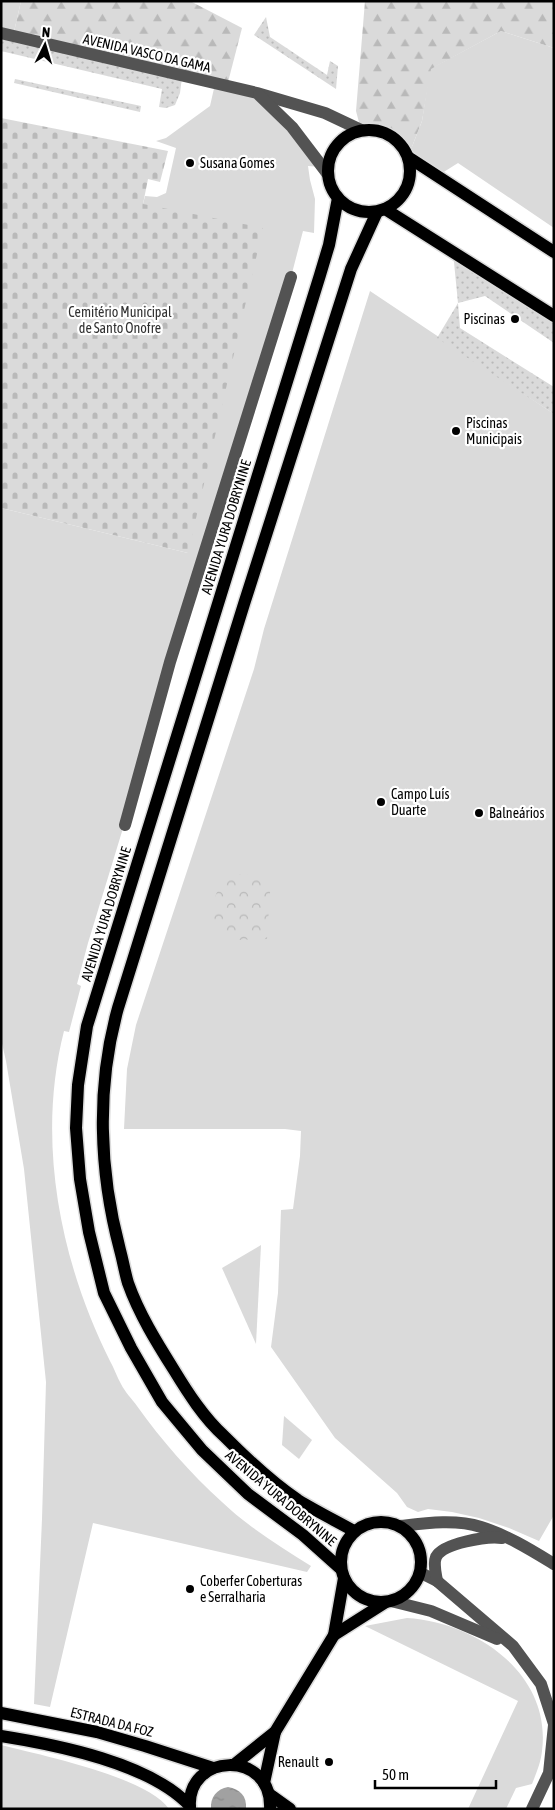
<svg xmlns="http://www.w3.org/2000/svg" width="555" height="1810" viewBox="0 0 555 1810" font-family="'Asap Condensed',sans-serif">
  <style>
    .grass { fill: #dadada }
    .forest { fill: url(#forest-firs) }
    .cemetery { fill: url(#cemetery-stones) }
    .park { fill: url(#park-crowns) }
    .garden { fill: url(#garden-dots) }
    .water { fill: url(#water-ripples) }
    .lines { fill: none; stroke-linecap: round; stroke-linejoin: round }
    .major-casing { stroke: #dbdbdb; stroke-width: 15 }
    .minor { stroke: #535353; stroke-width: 12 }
    .major { stroke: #000; stroke-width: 12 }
    .poi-dot { fill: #000; stroke: #fff; stroke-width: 2 }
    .labels { text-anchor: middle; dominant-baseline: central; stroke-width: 4.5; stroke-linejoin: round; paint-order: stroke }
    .street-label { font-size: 14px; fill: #000; stroke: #fff }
    .poi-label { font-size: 14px; fill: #000; stroke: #fff; text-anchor: start }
    .park-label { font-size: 14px; fill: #313131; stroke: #fff }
  </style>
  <defs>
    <pattern id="forest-firs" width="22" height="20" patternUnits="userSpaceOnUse" patternTransform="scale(1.25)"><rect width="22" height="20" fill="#dadada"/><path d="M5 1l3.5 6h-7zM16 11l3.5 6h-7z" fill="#b9b9b9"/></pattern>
    <pattern id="cemetery-stones" width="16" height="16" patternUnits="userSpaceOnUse" patternTransform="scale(1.25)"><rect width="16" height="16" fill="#dadada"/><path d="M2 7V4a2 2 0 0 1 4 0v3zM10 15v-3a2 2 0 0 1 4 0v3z" fill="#b9b9b9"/></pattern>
    <pattern id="park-crowns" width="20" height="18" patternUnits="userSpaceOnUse" patternTransform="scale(1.25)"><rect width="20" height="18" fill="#dadada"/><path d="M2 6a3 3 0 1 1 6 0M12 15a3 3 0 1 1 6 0" fill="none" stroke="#b9b9b9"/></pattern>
    <pattern id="garden-dots" width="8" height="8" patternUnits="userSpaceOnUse" patternTransform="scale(1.25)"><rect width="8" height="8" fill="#dadada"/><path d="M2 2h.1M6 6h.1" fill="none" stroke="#b9b9b9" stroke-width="1.8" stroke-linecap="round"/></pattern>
    <pattern id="water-ripples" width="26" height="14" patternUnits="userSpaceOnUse" patternTransform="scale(1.25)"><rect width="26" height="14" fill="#a1a1a1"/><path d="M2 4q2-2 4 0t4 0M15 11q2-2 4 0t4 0" fill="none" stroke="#898989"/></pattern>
  </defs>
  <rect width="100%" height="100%" fill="#fff"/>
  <!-- grass -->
  <g class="grass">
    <path d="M1,1H21L13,36L1,35Z"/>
    <path d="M501,31L554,48V228L458,163L439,175L408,157L422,121L430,69Z"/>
    <path d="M215,84L257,93L322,167L308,166L310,180L315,199L314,233L303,231L291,277L88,943L77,984L81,986L69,1032L64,1031C36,1141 60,1261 110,1361C114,1368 117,1377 121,1384C125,1392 132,1399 137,1406C162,1441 190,1473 222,1502C248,1527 280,1546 311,1566L307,1572L93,1523L50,1707L34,1704L42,1519L46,1382L24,1169L6,1061L1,1039V508L188,553L143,204L145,196L157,197L166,193L176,148L156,141L166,138L210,106Z"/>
    <path d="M370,291L554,414V1515L539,1541L509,1528L479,1518L452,1512L428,1509L418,1512L407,1507L397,1493L335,1438L271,1347L278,1293L281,1210L293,1209L300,1156L301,1131L285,1129H124L127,1069L136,1025L254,669L264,629Z"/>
    <path d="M261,1245L256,1344L222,1268Z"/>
    <path d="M284,1416L312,1440L299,1459L282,1445Z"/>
    <path d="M407,1618C476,1622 552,1674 542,1751C541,1762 536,1774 532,1784L516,1788L506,1809H468L518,1701L365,1626Z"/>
    <path d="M1,1745C40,1755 148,1777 169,1809H1Z"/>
  </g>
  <!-- forest -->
  <g class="forest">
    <path d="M21,1H190L242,28L227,86L13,36Z"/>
    <path d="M365,1H554V48L501,31L431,69L422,121L408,157C398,137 383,128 361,130L356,111Z"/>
  </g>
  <!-- cemetery -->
  <path class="cemetery" d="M1,118L168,151L160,182L148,179L143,204L263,228L188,553L1,508Z"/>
  <!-- park -->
  <path class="park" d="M228,873L271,877L267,939L237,940L218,931L213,915L216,894Z"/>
  <!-- garden -->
  <g class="garden">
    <path d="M266,17L270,37L327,75L330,61L338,66L336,89L254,35Z"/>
    <path d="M1,34L182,77L180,93L175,105L166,108L159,107L162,89L1,51Z"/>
    <path d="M15,79L141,106L140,112L14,83Z"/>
    <path d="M453,252L554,316V343L485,296L458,303L460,328L554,387V414L437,338L458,303Z"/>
  </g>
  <!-- water -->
  <path class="water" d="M228,1787C240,1789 247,1796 246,1809H211C210,1797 217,1789 228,1787Z"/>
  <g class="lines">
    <defs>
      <g id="major">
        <circle cx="369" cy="171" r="41"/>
        <path d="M408,157L554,252"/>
        <path d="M338,198L329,245L320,275L87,1026L78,1085L76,1128L80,1179L89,1232L104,1293L131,1348L162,1402L202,1450L248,1494L303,1535L341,1569"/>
        <path d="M385,209L554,316"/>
        <circle cx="381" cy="1562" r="40"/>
        <path d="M354,1531C336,1521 316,1511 298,1500C271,1482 247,1459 224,1436C204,1418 188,1393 174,1370C157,1343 139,1314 128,1283C125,1273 123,1261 120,1250C99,1171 96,1087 118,1008L244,604L351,269L377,212"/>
        <path d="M334,1635L386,1602"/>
        <path d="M1,1713L97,1732L145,1746L213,1768"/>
        <path d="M1,1736C58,1745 150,1763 190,1806"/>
        <path d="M235,1764L275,1732L334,1635L344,1578"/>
        <path d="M264,1783L275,1732"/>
        <path d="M269,1794L290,1809"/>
        <path d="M190,1809C185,1752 273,1749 270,1809"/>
      </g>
    </defs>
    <!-- major casing -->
    <use href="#major" class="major-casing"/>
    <!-- minor -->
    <g class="minor">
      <path d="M1,33L257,93L325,113L361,130"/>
      <path d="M259,95L292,127L327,173"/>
      <path d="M125,825L170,662L291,277"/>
      <path d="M400,1526C426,1523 456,1519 481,1527C507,1535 531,1550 554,1564"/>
      <path d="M421,1573L437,1581L513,1646L541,1684L554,1724"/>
      <path d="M437,1581C436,1574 433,1564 436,1557C443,1543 487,1536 502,1538"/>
      <path d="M391,1601L431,1611L497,1639"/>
      <path d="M532,1809L549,1773L554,1725"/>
    </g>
    <!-- major -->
    <use href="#major" class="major"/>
  </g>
  <!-- markers -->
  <g class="poi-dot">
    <circle cx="190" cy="163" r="5"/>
    <circle cx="515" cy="319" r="5"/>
    <circle cx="456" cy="431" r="5"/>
    <circle cx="381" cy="802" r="5"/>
    <circle cx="479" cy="813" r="5"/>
    <circle cx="190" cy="1589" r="5"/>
    <circle cx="329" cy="1762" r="5"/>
  </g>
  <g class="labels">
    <!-- street labels -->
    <g class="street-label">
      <text transform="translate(147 53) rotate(13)">AVENIDA VASCO DA GAMA</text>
      <text transform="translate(226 527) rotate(-73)">AVENIDA YURA DOBRYNINE</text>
      <text transform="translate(106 914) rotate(-73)">AVENIDA YURA DOBRYNINE</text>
      <text transform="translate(281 1498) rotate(40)">AVENIDA YURA DOBRYNINE</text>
      <text transform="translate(112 1722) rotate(14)">ESTRADA DA FOZ</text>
    </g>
    <!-- poi labels -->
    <g class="poi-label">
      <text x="200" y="163">Susana Gomes</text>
      <text x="505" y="319" text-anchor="end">Piscinas</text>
      <text x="466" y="423">Piscinas<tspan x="466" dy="16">Municipais</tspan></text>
      <text x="391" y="794">Campo Luís<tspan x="391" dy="16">Duarte</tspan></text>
      <text x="489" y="813">Balneários</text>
      <text x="200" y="1581">Coberfer Coberturas<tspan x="200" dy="16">e Serralharia</tspan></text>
      <text x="319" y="1762" text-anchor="end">Renault</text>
    </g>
    <!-- park labels -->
    <g class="park-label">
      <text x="120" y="312">Cemitério Municipal<tspan x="120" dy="16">de Santo Onofre</tspan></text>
    </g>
  </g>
  <!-- border -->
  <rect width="555" height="1810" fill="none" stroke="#000000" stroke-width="5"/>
  <!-- north arrow -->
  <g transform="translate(45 45) rotate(5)" stroke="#ffffff" stroke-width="4" paint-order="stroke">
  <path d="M0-4L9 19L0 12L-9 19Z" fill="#000000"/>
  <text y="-8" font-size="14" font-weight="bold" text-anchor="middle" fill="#000000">N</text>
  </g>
  <!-- scale -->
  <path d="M375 1780v8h121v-8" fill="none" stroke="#000000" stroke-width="2.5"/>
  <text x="382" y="1780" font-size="15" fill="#000000" stroke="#ffffff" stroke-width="4" paint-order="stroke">50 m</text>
</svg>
